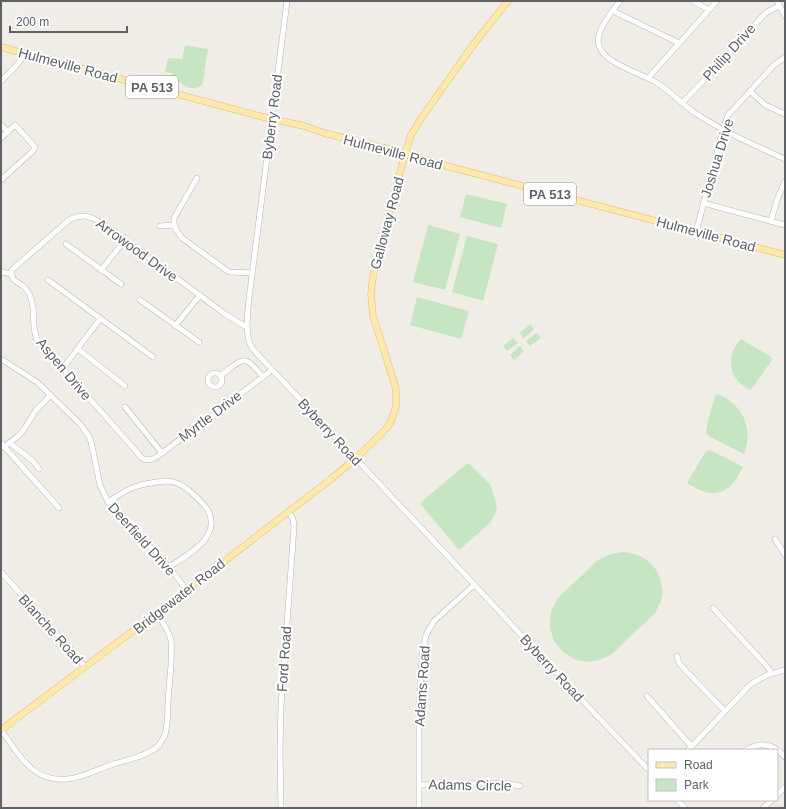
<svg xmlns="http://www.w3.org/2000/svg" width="786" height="809" viewBox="0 0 786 809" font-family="Helvetica,sans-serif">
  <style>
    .green { fill: #c6e6c3 }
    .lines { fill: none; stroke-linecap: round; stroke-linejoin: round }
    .minor-casing { stroke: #b3b7ba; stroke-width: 6 }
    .major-casing { stroke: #eebb61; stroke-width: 7 }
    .minor { stroke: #fff; stroke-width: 5 }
    .major { stroke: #fde9ae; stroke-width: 6 }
    .labels { text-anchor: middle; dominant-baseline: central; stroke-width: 4; stroke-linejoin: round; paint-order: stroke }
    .shield { fill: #fff; stroke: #8e9194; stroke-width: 1 }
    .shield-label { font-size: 13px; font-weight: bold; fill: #5e6266 }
    .street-label { font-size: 14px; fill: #5e6266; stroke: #fff }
  </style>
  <rect width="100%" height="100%" fill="#efede6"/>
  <!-- green -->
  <g class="green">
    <path d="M185,45L208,49L203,82L201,86C199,87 197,88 195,88C185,89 176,80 172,73L165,72L168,58L182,59Z"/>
    <path d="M466,194L507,204L501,228L460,217Z"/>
    <path d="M428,225L460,234L445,290L413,282Z"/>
    <path d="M467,236L498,244L483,301L452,292Z"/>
    <path d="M417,297L469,311L461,339L410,325Z"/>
    <path d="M530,324L534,329L524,338L519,333Z"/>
    <path d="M537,333L541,338L530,346L526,341Z"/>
    <path d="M513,338L518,343L507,351L503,346Z"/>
    <path d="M741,339L771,357L772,360L751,390C729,382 724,356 741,339Z"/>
    <path d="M520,346L524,351L514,360L510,355Z"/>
    <path d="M716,394C742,402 754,428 744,454L709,436L706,433L708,420Z"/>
    <path d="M710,450L743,467C729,496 713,500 687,483L706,451Z"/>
    <path d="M468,463L485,479L491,486L495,500L497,508L496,512L491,522L459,550L421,505V502Z"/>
    <path d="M624,552L635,554L644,558L651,564L657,571L661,581L663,592L661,601L655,613L612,654L599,660L586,662L574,659L563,652L554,641L550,628L551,611L558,598L598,560L611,554Z"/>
  </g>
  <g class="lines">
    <defs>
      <g id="minor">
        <path d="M287,1L251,283C249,299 244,330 250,344C253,350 259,356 264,361C312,412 359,462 407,513C488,598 567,686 649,770"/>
        <path d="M620,1C612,12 594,32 599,46C605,64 641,73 657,83C671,91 681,104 695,113C724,132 754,145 785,159"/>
        <path d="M693,1L709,10"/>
        <path d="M777,1L785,16"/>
        <path d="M613,11L679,43"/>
        <path d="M648,78L717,1"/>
        <path d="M1,81L15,67L25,54"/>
        <path d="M750,91L765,105L785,114"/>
        <path d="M682,103L712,72L760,19L767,12L779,6"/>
        <path d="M1,125L8,132"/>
        <path d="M1,138L15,125L35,147L33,151L1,180"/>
        <path d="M197,178L174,218V225L176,230L182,238L229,272L252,273"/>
        <path d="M703,203L785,225"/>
        <path d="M771,221L777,200L785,181"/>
        <path d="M160,226L174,225"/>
        <path d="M696,232L723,130L728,115L731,112L773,66L785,57"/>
        <path d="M66,244L121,284"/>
        <path d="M101,270L125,240"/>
        <path d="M1,272L11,274"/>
        <path d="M11,274C12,281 18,282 23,286C26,289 29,292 30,296C37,310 30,327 38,341C43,350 55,360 62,368C89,398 116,428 142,458L146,460L153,459L162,453L272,370"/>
        <path d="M11,274L12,270L15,267L69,220C85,211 96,219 109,228L225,314L243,325L247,327"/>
        <path d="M48,280L153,357"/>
        <path d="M140,300L199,342"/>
        <path d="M175,326L200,295"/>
        <path d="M78,349L125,386"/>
        <path d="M1,359L37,382L81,425L90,438L92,446L100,485L108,502L119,516L163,560L187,590"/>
        <path d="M63,368L100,319"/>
        <circle cx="215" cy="380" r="7"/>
        <path d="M220,376C243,359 243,352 263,377"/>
        <path d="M125,407L162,453"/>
        <path d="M1,443L59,508"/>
        <path d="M10,443L33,461L39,469"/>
        <path d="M4,447L17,437L23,431L36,410L51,395"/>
        <path d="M108,502C116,497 124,491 132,488C142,484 155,482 165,481C169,481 174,482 177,483C187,487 207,505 210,515C212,522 211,530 207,536C202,547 180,560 169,567"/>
        <path d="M775,539L785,555"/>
        <path d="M1,572L64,642L85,667"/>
        <path d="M713,608L764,663L769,669L771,673"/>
        <path d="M677,656L679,663L687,672L725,711"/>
        <path d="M647,696L691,746"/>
        <path d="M1,730C21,757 34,786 74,778C87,775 101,768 114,764C127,760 150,755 159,745C161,742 163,738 165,735C168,724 168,712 168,701C169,689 170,677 171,665C171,657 172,648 171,640C168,630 163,622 157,614"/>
        <path d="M688,750L751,684L767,675L785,670"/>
        <path d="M746,750C761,741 774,744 785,757"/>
        <path d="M419,785L503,783L520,786"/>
        <path d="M777,795L785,787"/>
        <path d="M677,800L685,808"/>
        <path d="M281,808L280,751L281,706L294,527L293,519L289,512"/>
        <path d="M419,808V714L422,656L426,635L431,626L434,621L474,585"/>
        <path d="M763,808L772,800"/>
      </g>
      <g id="major">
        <path d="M1,47L259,116L304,126L324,133L408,154L443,165L785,255"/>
        <path d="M1,730L174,600L331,479L355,459L381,434L390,424L396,407V390L394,382L373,316L371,294L372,284L374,271L405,154L411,135L422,117L473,45L508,1"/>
      </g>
    </defs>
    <!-- minor casing -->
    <use href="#minor" class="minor-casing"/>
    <!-- major casing -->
    <use href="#major" class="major-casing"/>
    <!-- minor -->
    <use href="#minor" class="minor"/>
    <!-- major -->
    <use href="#major" class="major"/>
  </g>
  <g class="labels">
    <!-- shield labels -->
    <g class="shield">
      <rect x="126" y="76" width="52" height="22" rx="3"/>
      <rect x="524" y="183" width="52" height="22" rx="3"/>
    </g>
    <g class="shield-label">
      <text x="152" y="87">PA 513</text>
      <text x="550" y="194">PA 513</text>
    </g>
    <!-- street labels -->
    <g class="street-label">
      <text transform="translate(729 52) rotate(-48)">Philip Drive</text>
      <text transform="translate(68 65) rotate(15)">Hulmeville Road</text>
      <text transform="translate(272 117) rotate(-83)">Byberry Road</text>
      <text transform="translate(393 152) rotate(15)">Hulmeville Road</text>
      <text transform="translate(717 158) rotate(-73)">Joshua Drive</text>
      <text transform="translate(387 223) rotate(-75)">Galloway Road</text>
      <text transform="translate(706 234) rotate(15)">Hulmeville Road</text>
      <text transform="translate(137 250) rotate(36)">Arrowood Drive</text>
      <text transform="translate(64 369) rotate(50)">Aspen Drive</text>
      <text transform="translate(210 416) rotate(-37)">Myrtle Drive</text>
      <text transform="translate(330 432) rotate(47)">Byberry Road</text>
      <text transform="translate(142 539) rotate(48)">Deerfield Drive</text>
      <text transform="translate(179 596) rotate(-38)">Bridgewater Road</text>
      <text transform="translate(51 629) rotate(48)">Blanche Road</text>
      <text transform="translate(284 659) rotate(-86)">Ford Road</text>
      <text transform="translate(552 668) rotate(47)">Byberry Road</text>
      <text transform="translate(422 686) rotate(-86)">Adams Road</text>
      <text transform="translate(470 785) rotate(1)">Adams Circle</text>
    </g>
  </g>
  <!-- border -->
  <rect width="786" height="809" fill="none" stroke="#5e6266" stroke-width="4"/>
  <!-- legend -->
  <rect x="648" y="749" width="130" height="52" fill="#ffffff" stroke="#bfc0c2"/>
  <rect x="656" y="762" width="20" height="6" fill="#fde9ae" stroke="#bfc0c2"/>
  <text x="684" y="769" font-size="12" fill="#5e6266">Road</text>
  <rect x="656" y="779" width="20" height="12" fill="#c6e6c3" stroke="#bfc0c2"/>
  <text x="684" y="789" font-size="12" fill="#5e6266">Park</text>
  <!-- scale -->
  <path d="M10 26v6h117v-6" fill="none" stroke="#5e6266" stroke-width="2"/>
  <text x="16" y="26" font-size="12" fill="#5e6266" stroke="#ffffff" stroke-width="3" paint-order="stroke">200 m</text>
</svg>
